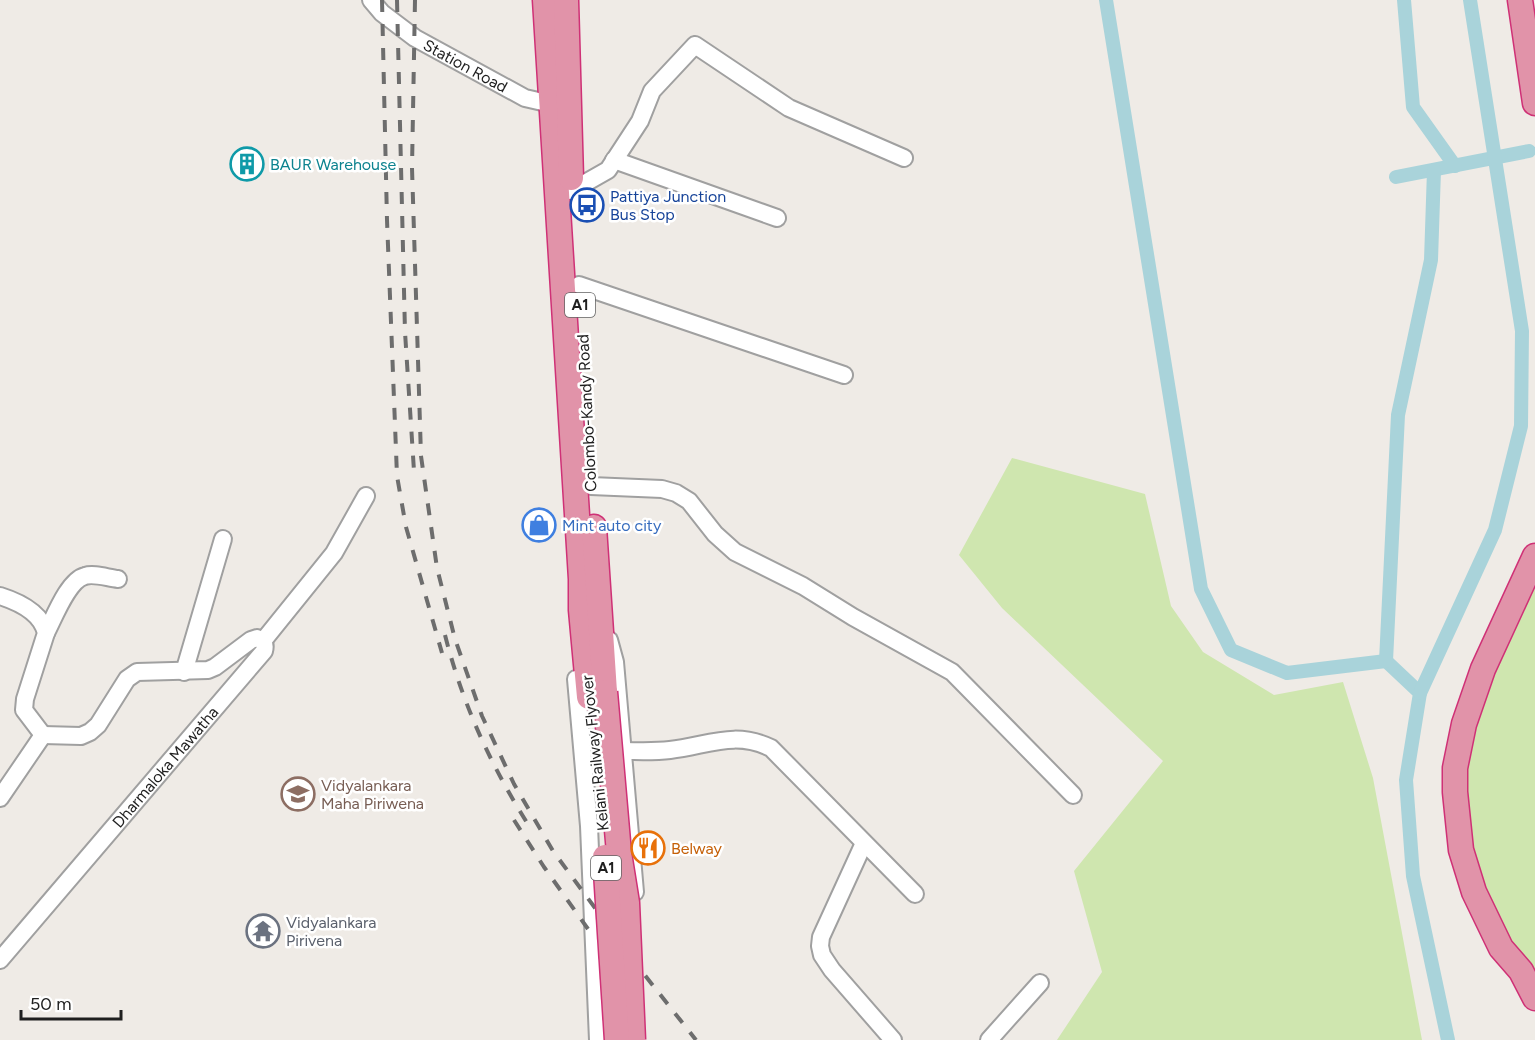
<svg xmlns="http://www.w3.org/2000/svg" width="1535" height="1040" viewBox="0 0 1535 1040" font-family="Figtree,sans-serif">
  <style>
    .grass { fill: #cfe6af }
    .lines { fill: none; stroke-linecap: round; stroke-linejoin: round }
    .canal { stroke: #a9d3da; stroke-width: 14 }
    .minor-casing { stroke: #a0a0a0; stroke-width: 20 }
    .highway-casing { stroke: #cf3176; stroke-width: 27 }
    .minor { stroke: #fff; stroke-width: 16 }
    .highway { stroke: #e193a9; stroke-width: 24 }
    .rail { stroke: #6d6d6d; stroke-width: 4; stroke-dasharray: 12 12; stroke-linecap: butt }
    .highway-bridge-casing { stroke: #cf3176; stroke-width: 27; stroke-linecap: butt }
    .highway-bridge { stroke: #e193a9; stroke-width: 24 }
    .labels { text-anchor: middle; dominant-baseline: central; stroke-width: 5; stroke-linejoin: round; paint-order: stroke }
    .shield { fill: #fff; stroke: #626262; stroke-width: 1.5 }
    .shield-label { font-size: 15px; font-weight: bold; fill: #1f1f1f }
    .street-label { font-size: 16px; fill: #1f1f1f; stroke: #fff }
    .culture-label { font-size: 16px; fill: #0d838f; stroke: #fff; text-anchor: start }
    .transit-label { font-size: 16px; fill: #164399; stroke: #fff; text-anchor: start }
    .shop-label { font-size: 16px; fill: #366cbe; stroke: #fff; text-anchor: start }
    .education-label { font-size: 16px; fill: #785e54; stroke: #fff; text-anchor: start }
    .food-label { font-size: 16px; fill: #c56008; stroke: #fff; text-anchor: start }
    .worship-label { font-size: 16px; fill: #5b616d; stroke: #fff; text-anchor: start }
  </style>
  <rect width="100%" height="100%" fill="#efebe6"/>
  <!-- grass -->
  <g class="grass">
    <path d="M1012,458L1145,494L1171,606L1203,652L1274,695L1343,682L1373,778L1422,1040H1057L1102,972L1074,871L1163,761L1002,608L959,555Z"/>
    <path d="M1535,572V977L1516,953L1483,897L1463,816L1470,729Z"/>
  </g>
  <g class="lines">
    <!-- canal -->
    <g class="canal">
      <path d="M1106,0L1201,589L1231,650L1287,673L1386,661L1420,693L1406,780L1413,876L1448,1040"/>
      <path d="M1404,0L1413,107L1455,166"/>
      <path d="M1396,177L1529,151"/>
      <path d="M1386,661L1398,415L1431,260L1434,170"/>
      <path d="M1420,693L1495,530L1521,426L1522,331L1470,0"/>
    </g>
    <defs>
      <g id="minor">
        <path id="s1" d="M371,0L382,13L415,38L525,98L560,106"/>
        <path d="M614,160L777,218"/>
        <path d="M571,191L608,170L640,121L652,91L695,45L789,108L904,158"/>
        <path d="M579,285L844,375"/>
        <path d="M591,486L662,489L676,493L689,501L715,534L735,552L803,586L853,617L952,672L1073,795"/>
        <path d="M0,596C19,602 41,612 46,633L25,699L24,710L43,735"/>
        <path d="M46,633C54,618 68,580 85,576C94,573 108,578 118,579"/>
        <path d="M609,640L615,662L635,892"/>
        <path d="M263,641L334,553L366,496"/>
        <path d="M184,672L223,539"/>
        <path d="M576,679L589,826L598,1040"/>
        <path d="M622,751C638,751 654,752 670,750C707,746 734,730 771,748L915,894"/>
        <path d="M0,798L43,735"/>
        <path d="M864,843L821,937L820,946L822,955L832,970L893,1040"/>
        <path id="s2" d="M0,960L264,651C266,644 264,641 257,638L251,640L215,667L208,670L137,672L127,679L98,725L90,732L81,736L43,735"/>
        <path d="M989,1040L1040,983"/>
      </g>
      <g id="highway">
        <path d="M545,0L581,579V610L589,697"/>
        <path d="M566,0L571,178"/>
        <path d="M1520,0L1535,103"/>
        <path d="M594,527L605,692"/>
        <path d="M1535,556L1483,669L1464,724L1455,768V792L1461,850L1474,892L1501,948L1521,971L1535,998"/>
      </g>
    </defs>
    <!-- minor casing -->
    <use href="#minor" class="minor-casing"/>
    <!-- highway casing -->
    <use href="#highway" class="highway-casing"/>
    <!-- minor -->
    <use href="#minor" class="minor"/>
    <!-- highway -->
    <use href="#highway" class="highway"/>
    <!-- rail -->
    <g class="rail">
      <path d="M382,0L387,220L397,476L406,527L442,653"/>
      <path d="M397,0L405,332L414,471"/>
      <path d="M415,0L412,168L421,456L437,568L455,639L482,716L514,784L553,851L640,969L696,1040"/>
      <path d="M445,635C463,706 492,768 531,829"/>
      <path d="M514,820L544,867L588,929"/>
    </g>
    <defs>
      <g id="highway-bridge">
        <path d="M605,692L619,853L627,903L633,1040"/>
        <path d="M605,857L617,1040"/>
      </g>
    </defs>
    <!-- highway-bridge casing -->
    <use href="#highway-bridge" class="highway-bridge-casing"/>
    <!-- highway-bridge -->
    <use href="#highway-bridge" class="highway-bridge"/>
  </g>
  <!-- icons -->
  <defs>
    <symbol id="building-ring" viewBox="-11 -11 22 22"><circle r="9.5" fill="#fff" stroke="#0f9aa8" stroke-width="1.5"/><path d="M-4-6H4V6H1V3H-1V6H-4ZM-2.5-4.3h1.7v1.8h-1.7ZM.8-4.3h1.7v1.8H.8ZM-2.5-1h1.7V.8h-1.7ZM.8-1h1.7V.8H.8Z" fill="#0f9aa8"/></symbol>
    <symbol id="bus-ring" viewBox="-11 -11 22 22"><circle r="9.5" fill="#fff" stroke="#1a4fb4" stroke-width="1.5"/><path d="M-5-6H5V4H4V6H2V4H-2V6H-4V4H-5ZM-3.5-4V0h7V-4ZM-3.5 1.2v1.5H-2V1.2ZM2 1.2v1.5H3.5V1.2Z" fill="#1a4fb4"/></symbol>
    <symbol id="shop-ring" viewBox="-11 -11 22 22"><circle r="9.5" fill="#fff" stroke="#3f7fe0" stroke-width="1.5"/><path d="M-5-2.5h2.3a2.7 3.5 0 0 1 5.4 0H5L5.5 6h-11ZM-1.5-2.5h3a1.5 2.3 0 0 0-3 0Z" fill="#3f7fe0"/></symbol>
    <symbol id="university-ring" viewBox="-11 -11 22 22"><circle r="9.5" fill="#fff" stroke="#8d6e63" stroke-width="1.5"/><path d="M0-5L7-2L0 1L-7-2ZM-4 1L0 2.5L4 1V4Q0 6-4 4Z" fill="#8d6e63"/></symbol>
    <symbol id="restaurant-ring" viewBox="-11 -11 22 22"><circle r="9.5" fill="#fff" stroke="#e8710a" stroke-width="1.5"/><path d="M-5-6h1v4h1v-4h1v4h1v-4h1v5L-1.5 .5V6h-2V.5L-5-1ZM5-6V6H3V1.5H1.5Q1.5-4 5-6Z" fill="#e8710a"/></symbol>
    <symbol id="temple-ring" viewBox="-11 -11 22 22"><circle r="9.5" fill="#fff" stroke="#6b7280" stroke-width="1.5"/><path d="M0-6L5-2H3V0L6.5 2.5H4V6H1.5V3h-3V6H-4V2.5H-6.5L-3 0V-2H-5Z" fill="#6b7280"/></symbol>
  </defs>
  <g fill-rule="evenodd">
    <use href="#building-ring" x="228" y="145" width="38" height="38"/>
    <use href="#bus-ring" x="568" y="186" width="38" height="38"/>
    <use href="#shop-ring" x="520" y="506" width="38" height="38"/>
    <use href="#university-ring" x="279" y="775" width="38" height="38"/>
    <use href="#restaurant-ring" x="629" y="829" width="38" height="38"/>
    <use href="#temple-ring" x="244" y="912" width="38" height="38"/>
  </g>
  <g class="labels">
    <!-- shield labels -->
    <g class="shield">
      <rect x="565" y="293" width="30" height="24" rx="4.5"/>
      <rect x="591" y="856" width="30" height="24" rx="4.5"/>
    </g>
    <g class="shield-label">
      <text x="580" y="305">A1</text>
      <text x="606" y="868">A1</text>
    </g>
    <!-- street labels -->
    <g class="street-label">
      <text stroke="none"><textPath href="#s1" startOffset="116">Station Road</textPath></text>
      <text transform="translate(587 413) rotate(-93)">Colombo-Kandy Road</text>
      <text transform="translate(595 753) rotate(-96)">Kelani Railway Flyover</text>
      <text stroke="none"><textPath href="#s2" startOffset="254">Dharmaloka Mawatha</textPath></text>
    </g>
    <!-- culture labels -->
    <g class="culture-label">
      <text x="270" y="164">BAUR Warehouse</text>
    </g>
    <!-- transit labels -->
    <g class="transit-label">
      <text x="610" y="196">Pattiya Junction<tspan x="610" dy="18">Bus Stop</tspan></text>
    </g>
    <!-- shop labels -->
    <g class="shop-label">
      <text x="562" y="525">Mint auto city</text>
    </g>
    <!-- education labels -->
    <g class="education-label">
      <text x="321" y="785">Vidyalankara<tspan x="321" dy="18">Maha Piriwena</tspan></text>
    </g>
    <!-- food labels -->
    <g class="food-label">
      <text x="671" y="848">Belway</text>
    </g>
    <!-- worship labels -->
    <g class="worship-label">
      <text x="286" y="922">Vidyalankara<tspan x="286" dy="18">Pirivena</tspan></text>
    </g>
  </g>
  <!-- scale -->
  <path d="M21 1010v9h100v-9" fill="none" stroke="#1f1f1f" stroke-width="3"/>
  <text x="30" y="1010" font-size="18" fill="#1f1f1f" stroke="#ffffff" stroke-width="4.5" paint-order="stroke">50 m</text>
</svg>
